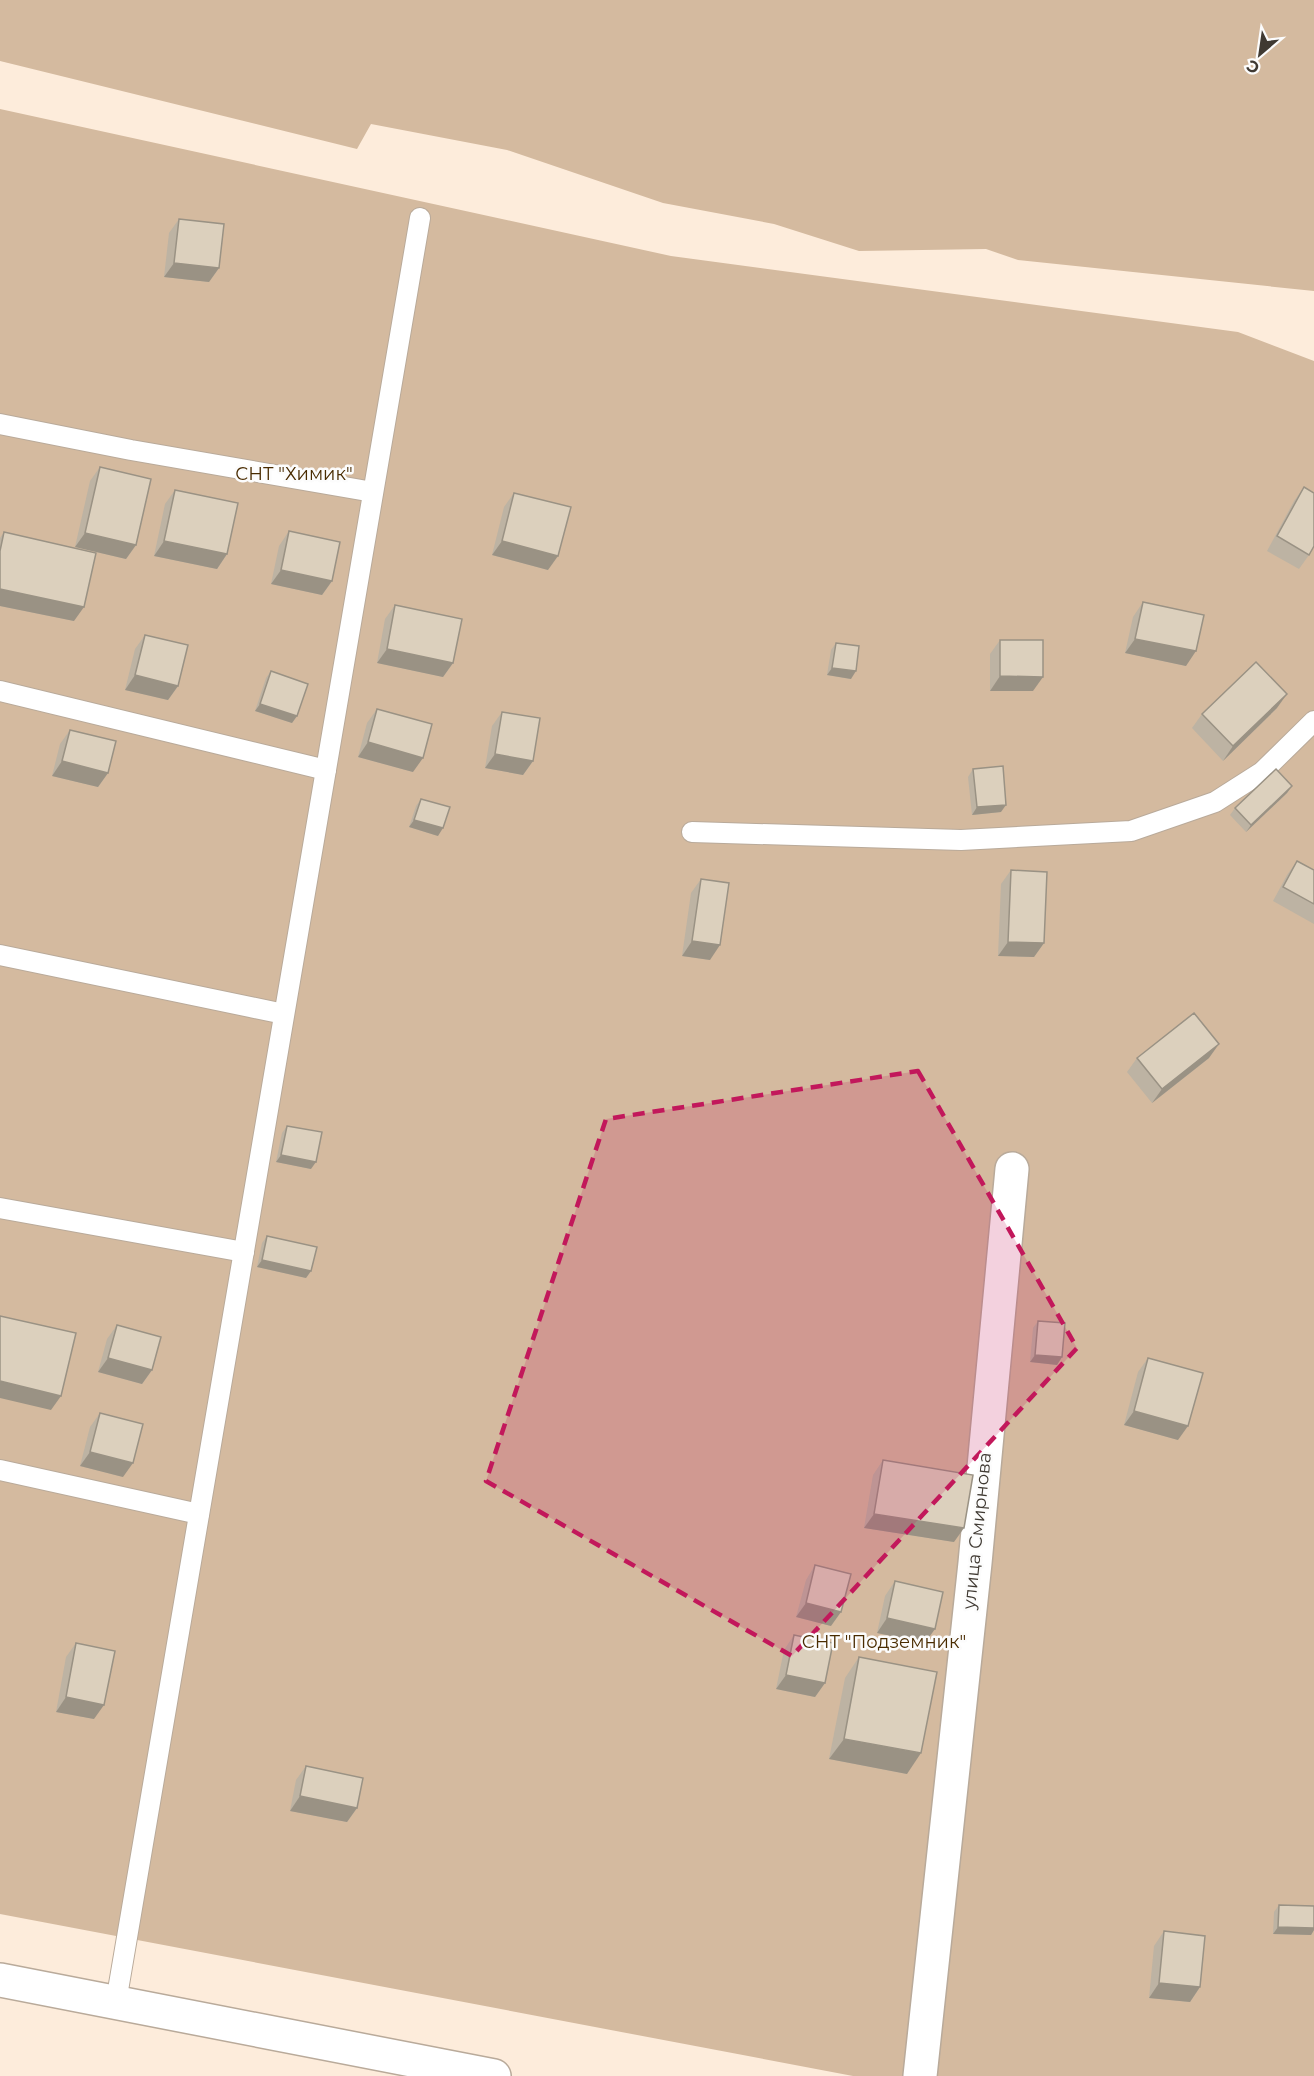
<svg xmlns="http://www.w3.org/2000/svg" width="1314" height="2076" viewBox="0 0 1314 2076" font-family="Montserrat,sans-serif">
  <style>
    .green { fill: #d4ba9f }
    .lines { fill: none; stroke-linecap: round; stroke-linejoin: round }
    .lane-casing { stroke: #b9aa9a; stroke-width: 22 }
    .street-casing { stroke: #b9aa9a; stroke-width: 36 }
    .primary-casing { stroke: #b9aa9a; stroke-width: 36 }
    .lane { stroke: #fff; stroke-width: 20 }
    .street { stroke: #fff; stroke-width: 33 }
    .primary { stroke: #fff; stroke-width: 33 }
    .wall { fill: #bdb3a3 }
    .shaded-wall { fill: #9a9284 }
    .building { fill: #dcd0bd; stroke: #9a9284; stroke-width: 1.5 }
    .marked { fill: #c2185b; fill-opacity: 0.2; stroke: #c2185b; stroke-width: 4.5; stroke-dasharray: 12 8; stroke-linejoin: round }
    .labels { text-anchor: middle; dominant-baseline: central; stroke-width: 5; stroke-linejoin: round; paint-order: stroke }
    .park-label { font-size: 18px; fill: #492b00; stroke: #fcfcfc }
    .street-label { font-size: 18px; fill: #3f3932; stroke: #fcfcfc }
  </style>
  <rect width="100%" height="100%" fill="#fdecdb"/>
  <!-- green -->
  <g class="green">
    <path d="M0,0H1314V291L1018,260L986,249L859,251L774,224L663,203L507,150L371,124L357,149L0,61Z"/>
    <path d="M0,109L671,256L1238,332L1314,361V2076H853L0,1914Z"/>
  </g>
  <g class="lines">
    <defs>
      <g id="lane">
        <path d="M0,424L131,450L373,492"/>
        <path d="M0,691L326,770"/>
        <path d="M692,832L961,840L1131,831L1215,802L1262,772L1314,721"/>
        <path d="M0,955L284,1014"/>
        <path d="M0,1208L244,1252"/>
        <path d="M0,1470L199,1514"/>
        <path d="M116,2002L420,218"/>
      </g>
      <path id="street" d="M920,2076L975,1563L1012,1169"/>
      <path id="primary" d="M0,1980L494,2076"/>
    </defs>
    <!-- lane casing -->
    <use href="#lane" class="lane-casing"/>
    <!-- street casing -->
    <use href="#street" class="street-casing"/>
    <!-- primary casing -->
    <use href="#primary" class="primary-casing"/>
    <!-- lane -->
    <use href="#lane" class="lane"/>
    <!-- street -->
    <use href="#street" class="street"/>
    <!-- primary -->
    <use href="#primary" class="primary"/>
  </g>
  <!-- wall -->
  <g class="wall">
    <path d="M179,219L219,268L209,282L164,277L169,233Z"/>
    <path d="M100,467L136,545L126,559L75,547L90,481Z"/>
    <path d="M1304,487L1309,555L1299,569L1267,551L1294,501Z"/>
    <path d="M175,490L227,554L217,569L154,556L165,504Z"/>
    <path d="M514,493L548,570L492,555L504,507Z"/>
    <path d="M289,531L332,581L322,595L271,584L279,546Z"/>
    <path d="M4,532L74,621L0,606V538Z"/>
    <path d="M1143,602L1186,666L1125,653L1133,617Z"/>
    <path d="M395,605L453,663L443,677L377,663L385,619Z"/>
    <path d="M145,635L178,686L168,700L125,690L135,649Z"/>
    <path d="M1000,640L1033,691H990V654Z"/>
    <path d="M836,643L851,679L827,675L831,650Z"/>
    <path d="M271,671L297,716L292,723L255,711L266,678Z"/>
    <path d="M1277,708L1223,761L1192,728L1202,714Z"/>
    <path d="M377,709L413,772L358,757L367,723Z"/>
    <path d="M502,712L533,761L523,775L485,768L492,726Z"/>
    <path d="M70,730L108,773L98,787L52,776L60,744Z"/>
    <path d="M973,769L1001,812L972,815L968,777Z"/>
    <path d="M1292,786L1287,793L1246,832L1230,815L1235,808Z"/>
    <path d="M421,799L438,836L409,827L416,806Z"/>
    <path d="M1297,861L1314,870V924L1273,901L1287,875Z"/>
    <path d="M1011,870L1044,943L1034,957L998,956L1001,884Z"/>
    <path d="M701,879L710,960L682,956L691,893Z"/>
    <path d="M1137,1058H1209L1152,1103L1127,1072Z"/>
    <path d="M287,1126L311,1169L276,1162L282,1133Z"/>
    <path d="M267,1236L311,1271L306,1278L257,1267L262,1243Z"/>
    <path d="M1038,1321L1062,1357L1057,1365L1030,1362L1033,1328Z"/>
    <path d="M117,1325L152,1370L142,1384L98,1372L107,1339Z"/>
    <path d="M1148,1358L1178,1440L1124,1425L1138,1372Z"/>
    <path d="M100,1413L123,1477L80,1466L90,1427Z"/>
    <path d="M883,1460L954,1542L864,1528L873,1475Z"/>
    <path d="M815,1565L831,1626L796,1617L806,1580Z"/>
    <path d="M895,1581L925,1643L877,1633L885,1596Z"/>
    <path d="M794,1635L825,1683L815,1697L776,1689L784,1650Z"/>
    <path d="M76,1643L94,1719L56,1712L66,1657Z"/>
    <path d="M859,1657L907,1774L829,1759L845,1678Z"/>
    <path d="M306,1766L357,1808L347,1822L290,1811L296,1780Z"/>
    <path d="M1279,1905L1314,1906V1930L1311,1935L1273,1934L1274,1912Z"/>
    <path d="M1164,1931L1200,1987L1190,2002L1149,1998L1154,1946Z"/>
  </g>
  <!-- shaded-wall -->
  <g class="shaded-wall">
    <path d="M174,263L219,268L209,282L164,277Z"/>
    <path d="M85,533L136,545L126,559L75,547Z"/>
    <path d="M164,541L227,554L217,569L154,556Z"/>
    <path d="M502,541L558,556L548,570L492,555Z"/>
    <path d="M281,570L332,581L322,595L271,584Z"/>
    <path d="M0,589L84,607L74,621L0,606Z"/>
    <path d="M1135,639L1196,651L1186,666L1125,653Z"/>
    <path d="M387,649L453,663L443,677L377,663Z"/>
    <path d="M832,668L856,671L851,679L827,675Z"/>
    <path d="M135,675L178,686L168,700L125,690Z"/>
    <path d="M1000,676L1043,677L1033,691H990Z"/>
    <path d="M1287,694L1277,708L1223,761L1233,746Z"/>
    <path d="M260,704L297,716L292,723L255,711Z"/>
    <path d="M368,742L423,758L413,772L358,757Z"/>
    <path d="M495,754L533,761L523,775L485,768Z"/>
    <path d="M62,761L108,773L98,787L52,776Z"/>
    <path d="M1292,786L1287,793L1246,832L1251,825Z"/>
    <path d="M1006,805L1001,812L972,815L977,807Z"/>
    <path d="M414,820L443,828L438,836L409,827Z"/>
    <path d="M692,941L720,945L710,960L682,956Z"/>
    <path d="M1008,942L1044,943L1034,957L998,956Z"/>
    <path d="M1219,1044L1209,1058L1152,1103L1162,1089Z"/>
    <path d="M281,1155L316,1162L311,1169L276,1162Z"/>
    <path d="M262,1260L311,1271L306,1278L257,1267Z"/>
    <path d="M1035,1355L1062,1357L1057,1365L1030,1362Z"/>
    <path d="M108,1358L152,1370L142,1384L98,1372Z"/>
    <path d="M0,1381L61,1396L51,1410L0,1398Z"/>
    <path d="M1134,1411L1188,1426L1178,1440L1124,1425Z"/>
    <path d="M90,1452L133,1463L123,1477L80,1466Z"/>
    <path d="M874,1514L964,1528L954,1542L864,1528Z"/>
    <path d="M806,1603L841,1612L831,1626L796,1617Z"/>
    <path d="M887,1618L935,1629L925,1643L877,1633Z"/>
    <path d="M786,1675L825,1683L815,1697L776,1689Z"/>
    <path d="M66,1697L104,1705L94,1719L56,1712Z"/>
    <path d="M844,1739L921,1753L907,1774L829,1759Z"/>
    <path d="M300,1796L357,1808L347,1822L290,1811Z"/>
    <path d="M1278,1927L1314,1928V1930L1311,1935L1273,1934Z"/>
    <path d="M1159,1983L1200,1987L1190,2002L1149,1998Z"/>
  </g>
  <!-- building -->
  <g class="building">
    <path d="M179,219L224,224L219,268L174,263Z"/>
    <path d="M100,467L151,479L136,545L85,533Z"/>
    <path d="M1304,487L1314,493V546L1309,555L1277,536Z"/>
    <path d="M175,490L238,503L227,554L164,541Z"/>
    <path d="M514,493L571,507L558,556L502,541Z"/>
    <path d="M289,531L340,542L332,581L281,570Z"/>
    <path d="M4,532L96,553L84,607L0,589V551Z"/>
    <path d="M1143,602L1204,615L1196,651L1135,639Z"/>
    <path d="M395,605L462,619L453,663L387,649Z"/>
    <path d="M145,635L188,645L178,686L135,675Z"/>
    <path d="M1000,640H1043V677L1000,676Z"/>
    <path d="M836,643L859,646L856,671L832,668Z"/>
    <path d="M1256,662L1287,694L1233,746L1202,714Z"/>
    <path d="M271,671L308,684L297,716L260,704Z"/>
    <path d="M377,709L432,724L423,758L368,742Z"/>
    <path d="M502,712L540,718L533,761L495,754Z"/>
    <path d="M70,730L116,741L108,773L62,761Z"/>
    <path d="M1003,766L1006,805L977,807L973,769Z"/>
    <path d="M1276,769L1292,786L1251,825L1235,808Z"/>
    <path d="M421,799L450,807L443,828L414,820Z"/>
    <path d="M1297,861L1314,870V904L1283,887Z"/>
    <path d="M1011,870L1047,872L1044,943L1008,942Z"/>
    <path d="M701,879L729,883L720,945L692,941Z"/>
    <path d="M1194,1013L1219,1044L1162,1089L1137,1058Z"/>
    <path d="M287,1126L322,1132L316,1162L281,1155Z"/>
    <path d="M267,1236L317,1247L311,1271L262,1260Z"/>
    <path d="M0,1316L76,1333L61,1396L0,1381Z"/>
    <path d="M1038,1321L1065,1323L1062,1357L1035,1355Z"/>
    <path d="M117,1325L161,1337L152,1370L108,1358Z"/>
    <path d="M1148,1358L1203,1373L1188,1426L1134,1411Z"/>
    <path d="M100,1413L143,1424L133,1463L90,1452Z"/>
    <path d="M883,1460L973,1475L964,1528L874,1514Z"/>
    <path d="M815,1565L851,1574L841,1612L806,1603Z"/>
    <path d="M895,1581L943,1592L935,1629L887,1618Z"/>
    <path d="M794,1635L833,1643L825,1683L786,1675Z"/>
    <path d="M76,1643L115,1651L104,1705L66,1697Z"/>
    <path d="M859,1657L937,1672L921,1753L844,1739Z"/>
    <path d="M306,1766L363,1778L357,1808L300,1796Z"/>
    <path d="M1279,1905L1314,1906V1928L1278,1927Z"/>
    <path d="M1164,1931L1205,1936L1200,1987L1159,1983Z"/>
  </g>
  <!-- marked area -->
  <path class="marked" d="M918,1071L1077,1348L792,1656L486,1481L606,1119Z"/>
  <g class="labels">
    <!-- park labels -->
    <g class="park-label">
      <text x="294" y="474">СНТ "Химик"</text>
      <text x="884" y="1642">СНТ "Подземник"</text>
    </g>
    <!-- street labels -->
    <g class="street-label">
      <text transform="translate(977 1531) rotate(-84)">улица Смирнова</text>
    </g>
  </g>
  <!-- north arrow -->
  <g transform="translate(1260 54) rotate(209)" stroke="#fcfcfc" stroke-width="4.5" paint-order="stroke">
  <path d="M0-4.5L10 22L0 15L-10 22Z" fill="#3f3932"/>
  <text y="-9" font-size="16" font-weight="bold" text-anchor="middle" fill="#3f3932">С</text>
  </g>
</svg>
